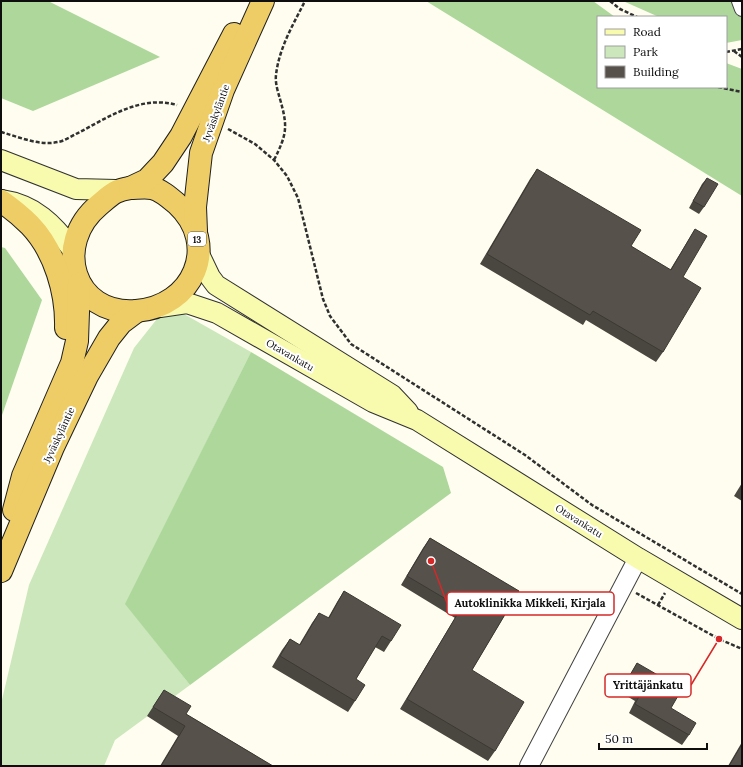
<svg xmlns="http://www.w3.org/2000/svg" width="743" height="767" viewBox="0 0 743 767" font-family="Lora,serif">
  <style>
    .green { fill: #cbe7bb }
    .forest { fill: #add79b }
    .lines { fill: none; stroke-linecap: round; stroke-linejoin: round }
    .minor-casing { stroke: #414141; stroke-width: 16 }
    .tertiary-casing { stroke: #414141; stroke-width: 20 }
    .secondary-casing { stroke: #303030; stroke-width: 22 }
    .trunk-casing { stroke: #1f1f1f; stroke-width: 24 }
    .path { stroke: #303030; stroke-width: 2.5; stroke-dasharray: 4 2; stroke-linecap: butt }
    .minor { stroke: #fff; stroke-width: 14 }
    .tertiary { stroke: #fff; stroke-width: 18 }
    .secondary { stroke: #f8fbae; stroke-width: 20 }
    .trunk { stroke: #ec6; stroke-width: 22 }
    .wall { fill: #4a4640 }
    .building { fill: #56514b; stroke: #3c3934 }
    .labels { text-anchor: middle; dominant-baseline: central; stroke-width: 4; stroke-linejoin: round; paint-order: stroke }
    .shield { fill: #fff; stroke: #565656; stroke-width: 1 }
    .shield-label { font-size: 9px; font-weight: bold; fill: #0e0e0e }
    .street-label { font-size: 10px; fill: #0e0e0e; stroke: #fff }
    .leader { fill: none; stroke: #d62828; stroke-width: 1.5 }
    .callout-dot { fill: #d62828; stroke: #fff; stroke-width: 1.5 }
    .callout { fill: #fff; stroke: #d62828; stroke-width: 1.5 }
    .callout-label { font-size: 11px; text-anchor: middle; font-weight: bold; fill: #0e0e0e }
  </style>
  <rect width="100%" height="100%" fill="#fefdef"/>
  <!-- green -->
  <path class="green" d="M168,305L251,352L126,604L190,685L115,740L104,766H1V704L29,585L134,348Z"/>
  <!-- forest -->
  <g class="forest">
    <path d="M1,1H48L160,57L33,111L1,98Z"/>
    <path d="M426,1H593L615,17H598V87H726V63L742,69V196Z"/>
    <path d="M623,1H742V40L726,43V17H659Z"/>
    <path d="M1,247L5,248L42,300L1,418Z"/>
    <path d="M251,352L443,467L451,493L190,685L125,604Z"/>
  </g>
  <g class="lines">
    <defs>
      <path id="minor" d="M739,1L742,9"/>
      <path id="tertiary" d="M529,766L638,558"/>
      <g id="secondary">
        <path d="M1,160L76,189L116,190"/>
        <path d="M1,200C35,205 53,224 73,250"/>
        <path d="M198,252L210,277L216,285L392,395L408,412"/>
        <path d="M160,307L187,303L217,313L373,402L417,420L638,558L742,619"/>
      </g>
      <g id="trunk">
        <path d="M130,188C137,188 145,187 152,188C161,190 170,198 177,204C221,245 193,307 136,311C73,316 52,244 99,205C111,195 115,190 130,188Z"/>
        <path d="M130,188L147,180L163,163L181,136L234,34"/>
        <path d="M1,201C11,208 21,216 30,225C55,251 67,293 66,328"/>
        <path d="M196,231L195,207L201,153L223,90L263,1"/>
        <path d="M14,510L23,476L72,363L77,341L79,283"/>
        <path d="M1,571L53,447L87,376L109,338L121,323L137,311"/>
      </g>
    </defs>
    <!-- minor casing -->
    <use href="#minor" class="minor-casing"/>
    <!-- tertiary casing -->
    <use href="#tertiary" class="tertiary-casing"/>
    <!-- secondary casing -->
    <use href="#secondary" class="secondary-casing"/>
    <!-- trunk casing -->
    <use href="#trunk" class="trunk-casing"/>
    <!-- path -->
    <g class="path">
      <path d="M610,1L620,9L637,17"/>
      <path d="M734,51L742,57"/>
      <path d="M726,52L742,49"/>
      <path d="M718,87L742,92"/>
      <path d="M228,129L255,144L274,160L287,176L298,198L323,299L330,316L351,344L525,455L592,505L742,594"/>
      <path d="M1,132C19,137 39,146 58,142C65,141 73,135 80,132C110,116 142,95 177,105"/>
      <path d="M274,160C287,134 288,127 280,99C278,92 275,83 276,75C279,48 293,25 305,1"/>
      <path d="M636,593L719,639L742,649"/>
      <path d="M658,605L665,593"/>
    </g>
    <!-- minor -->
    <use href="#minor" class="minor"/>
    <!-- tertiary -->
    <use href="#tertiary" class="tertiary"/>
    <!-- secondary -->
    <use href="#secondary" class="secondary"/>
    <!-- trunk -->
    <use href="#trunk" class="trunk"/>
  </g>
  <!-- wall -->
  <g class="wall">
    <path d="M537,169L631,246L670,270L689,239L695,229L663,352L656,362L586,320L583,325L480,264L530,179Z"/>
    <path d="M707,178L704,207L699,214L689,208L702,184Z"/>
    <path d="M742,483V501L734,496Z"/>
    <path d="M430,538L519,591L472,670L495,751L488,761L400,709L455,618L401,585L423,548Z"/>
    <path d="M344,591L391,641L384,652L375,647L356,679L355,701L348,712L272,667L282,650L290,639L299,645L312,623L319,613L328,618L337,602Z"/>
    <path d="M637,663L671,708L689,735L682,745L629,713L635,701L620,692L631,673Z"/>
    <path d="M164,690L186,714L273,766H160L178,736L147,716Z"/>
    <path d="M742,742V766H728Z"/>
  </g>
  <!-- building -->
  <g class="building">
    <path d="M537,169L641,230L631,246L671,270L695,229L707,236L683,277L701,288L663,352L593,311L590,315L487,254Z"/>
    <path d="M707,178L718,184L704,207L693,201Z"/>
    <path d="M430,538L519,591L472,670L524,702L495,751L407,699L461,608L407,576Z"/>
    <path d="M344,591L401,625L391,641L382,636L356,679L365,685L355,701L280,656L290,639L300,645L319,613L329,618Z"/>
    <path d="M637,663L682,689L671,708L696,723L689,735L635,704L642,691L626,682Z"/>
    <path d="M164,690L191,706L186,714L273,766H161L185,726L153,707Z"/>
    <path d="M742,744V766H729Z"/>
  </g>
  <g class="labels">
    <!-- shield labels -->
    <rect class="shield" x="188" y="232" width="18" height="14" rx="3"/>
    <g class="shield-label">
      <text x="197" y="239">13</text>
    </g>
    <!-- street labels -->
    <g class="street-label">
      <text transform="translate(216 113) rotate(-70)">Jyväskyläntie</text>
      <text transform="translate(290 355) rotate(30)">Otavankatu</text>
      <text transform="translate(59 435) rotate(-65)">Jyväskyläntie</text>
      <text transform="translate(579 521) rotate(32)">Otavankatu</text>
    </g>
  </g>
  <!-- callouts -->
  <path class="leader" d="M431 561L447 603M719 639L691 685"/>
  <g class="callout-dot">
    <circle cx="431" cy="561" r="4"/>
    <circle cx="719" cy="639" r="4"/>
  </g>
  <g class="callout">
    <rect x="447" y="592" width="167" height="23" rx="4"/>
    <rect x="605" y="674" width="86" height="23" rx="4"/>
  </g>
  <g class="callout-label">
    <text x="530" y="607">Autoklinikka Mikkeli, Kirjala</text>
    <text x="648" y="689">Yrittäjänkatu</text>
  </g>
  <!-- border -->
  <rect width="743" height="767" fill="none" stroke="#0e0e0e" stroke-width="4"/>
  <!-- legend -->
  <rect x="597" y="16" width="130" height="72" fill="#ffffff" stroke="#9f9f9f"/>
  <rect x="605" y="29" width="20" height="6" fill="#f8fbae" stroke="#9f9f9f"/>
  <text x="633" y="36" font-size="12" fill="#0e0e0e">Road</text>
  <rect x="605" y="46" width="20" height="12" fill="#cbe7bb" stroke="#9f9f9f"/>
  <text x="633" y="56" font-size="12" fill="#0e0e0e">Park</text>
  <rect x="605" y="66" width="20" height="12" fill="#56514b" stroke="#9f9f9f"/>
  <text x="633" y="76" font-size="12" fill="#0e0e0e">Building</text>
  <!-- scale -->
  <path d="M599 743v6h108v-6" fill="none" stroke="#0e0e0e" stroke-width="2"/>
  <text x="605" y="743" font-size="12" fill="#0e0e0e" stroke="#ffffff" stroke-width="3" paint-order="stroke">50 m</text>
</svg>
